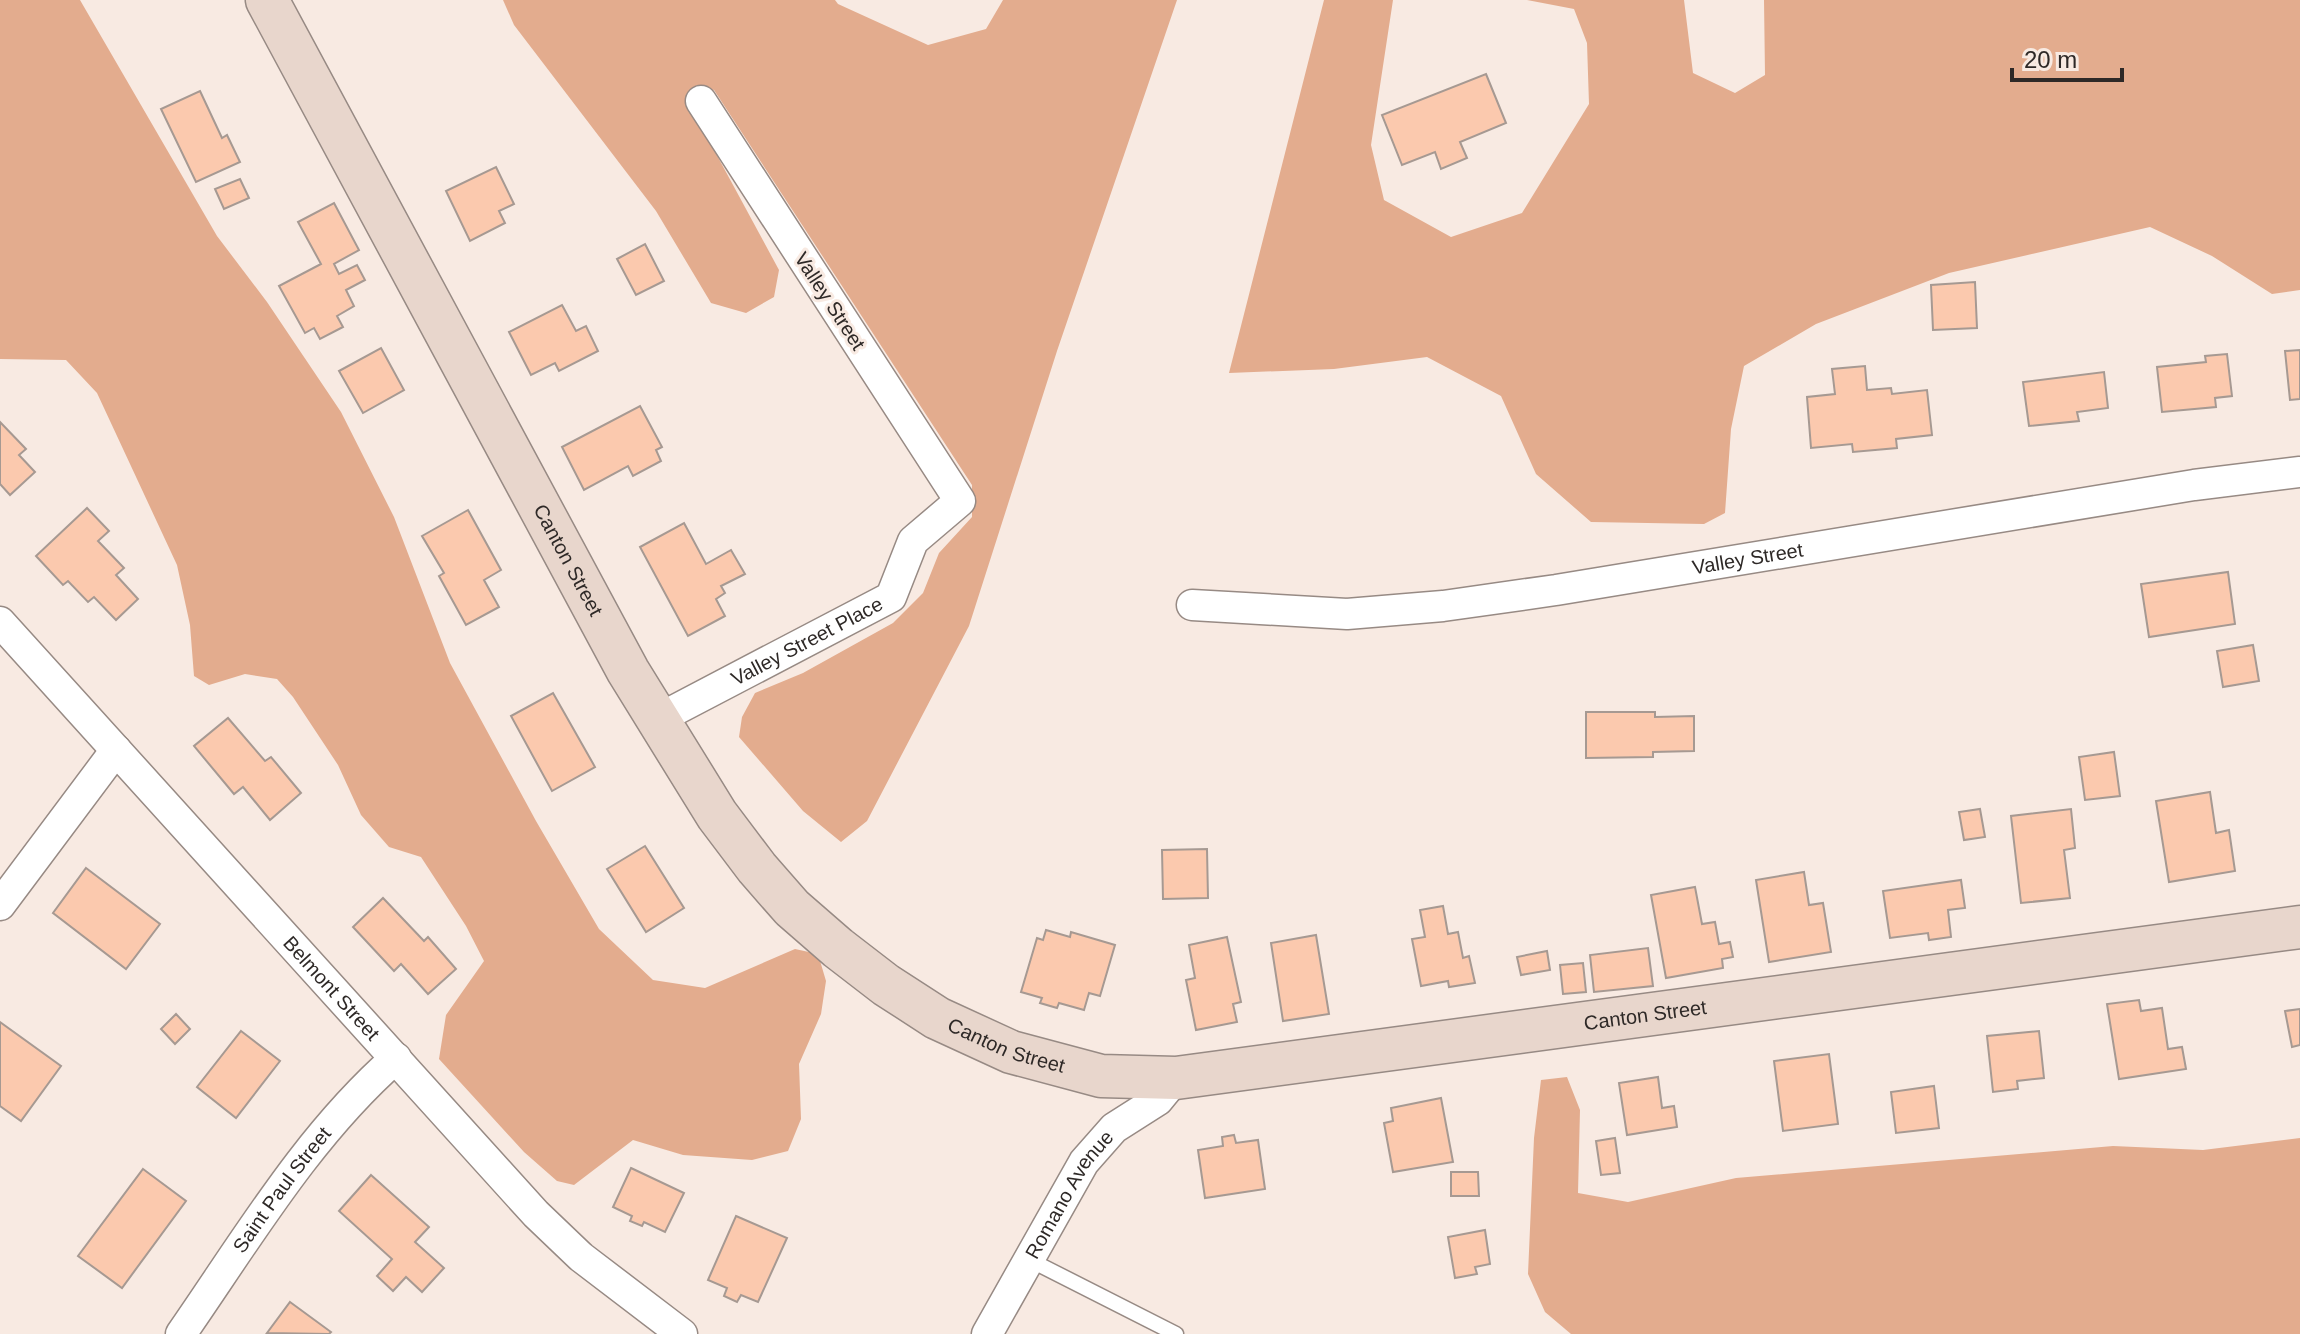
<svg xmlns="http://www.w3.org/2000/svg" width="2300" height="1334" viewBox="0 0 2300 1334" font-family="Helvetica,sans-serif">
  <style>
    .green { fill: #e3ac8e }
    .building { fill: #fbc9ae; stroke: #a69992; stroke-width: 2 }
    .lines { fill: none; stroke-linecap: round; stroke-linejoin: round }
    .lane-casing { stroke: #978a84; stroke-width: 17 }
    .street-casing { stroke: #978a84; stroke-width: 33 }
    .secondary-casing { stroke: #978a84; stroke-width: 45 }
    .lane { stroke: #fff; stroke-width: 14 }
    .street { stroke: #fff; stroke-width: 30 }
    .secondary { stroke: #e8d6cc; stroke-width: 42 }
    .labels { text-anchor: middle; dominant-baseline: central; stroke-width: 6; stroke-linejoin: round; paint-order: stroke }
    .street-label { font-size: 20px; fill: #2e2927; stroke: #f8eae2 }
  </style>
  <rect width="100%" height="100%" fill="#f8eae2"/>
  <!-- green -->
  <g class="green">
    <path d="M0,0H80L217,236L267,302L341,412L394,517L450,663L536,821L599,929L653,980L705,988L795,949L818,954L826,981L821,1014L799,1064L801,1119L788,1151L752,1160L683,1155L633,1140L574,1185L557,1181L524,1152L439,1059L446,1015L484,961L466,926L421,857L389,847L361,815L338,765L293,697L277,679L245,674L209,685L194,676L190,625L177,565L97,393L66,360L0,359Z"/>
    <path d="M503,0H835L838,4L928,45L986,29L1003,0H1177L1057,351L969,626L867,821L841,842L803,811L739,737L742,717L755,693L803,673L893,623L923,593L939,553L972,517V485L714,90L697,86L687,100L779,270L774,297L746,313L711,303L656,211L514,25Z"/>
    <path d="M1324,0H1393L1371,145L1384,200L1451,237L1522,213L1589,104L1587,43L1574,9L1527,0H1684L1693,73L1735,93L1765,75L1764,0H2300V290L2272,294L2212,256L2150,227L1949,273L1816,324L1744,366L1731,429L1725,513L1704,524L1591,522L1536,474L1501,396L1427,357L1334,369L1229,373Z"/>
    <path d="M1567,1077L1580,1110L1578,1193L1628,1202L1736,1178L2113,1146L2203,1150L2300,1138V1334H1571L1545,1312L1528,1274L1534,1138L1541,1080Z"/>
  </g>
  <!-- building -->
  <g class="building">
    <path d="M1486,74L1506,123L1460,142L1467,158L1441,169L1435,152L1402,165L1382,115Z"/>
    <path d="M200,91L222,138L227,135L240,162L196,182L161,109Z"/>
    <path d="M496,167L514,204L499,211L505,223L470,241L446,191Z"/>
    <path d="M240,179L249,198L224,209L215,189Z"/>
    <path d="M334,203L359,250L334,264L339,274L357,265L365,280L346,290L354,306L337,316L343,327L320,339L314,328L305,333L279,286L321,264L298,222Z"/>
    <path d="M645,244L664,281L636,295L617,259Z"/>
    <path d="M1975,282L1977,328L1933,330L1931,285Z"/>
    <path d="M562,305L576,331L586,326L598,351L559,371L555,363L531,375L509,332Z"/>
    <path d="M381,348L404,390L363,413L339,371Z"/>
    <path d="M2300,350V399L2290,400L2285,351Z"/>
    <path d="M2227,354L2232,396L2215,398L2216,407L2162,412L2157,367L2206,362L2205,356Z"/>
    <path d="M1865,366L1867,390L1891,388L1892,394L1927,390L1932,435L1896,439L1897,448L1853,452L1852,444L1811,448L1807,397L1835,394L1832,369Z"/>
    <path d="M2104,372L2108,408L2077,412L2079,421L2029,426L2023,382Z"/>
    <path d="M640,406L662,447L656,450L661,461L633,476L628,466L584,490L562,447Z"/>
    <path d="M0,422L26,449L19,455L35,472L10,495L0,484Z"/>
    <path d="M87,508L109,531L98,541L124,568L116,575L138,599L116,620L94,597L88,602L68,581L63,585L36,556Z"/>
    <path d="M468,510L501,570L484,580L499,607L466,625L439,576L444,573L422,536Z"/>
    <path d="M684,523L706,564L731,550L745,574L721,586L725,593L716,599L725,616L688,636L640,547Z"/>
    <path d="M2228,572L2235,624L2149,637L2141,584Z"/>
    <path d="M2253,645L2259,681L2223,687L2217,651Z"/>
    <path d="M553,693L595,767L552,791L511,716Z"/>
    <path d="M1586,712H1655V717L1694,716V751L1653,752V757L1586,758Z"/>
    <path d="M228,718L265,761L271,757L301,793L270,820L243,787L234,794L194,746Z"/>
    <path d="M2114,752L2120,796L2085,800L2079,757Z"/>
    <path d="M2210,792L2216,833L2229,830L2235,871L2169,882L2156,801Z"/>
    <path d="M1980,809L1985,837L1964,840L1959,812Z"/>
    <path d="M2071,809L2075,848L2064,850L2070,898L2021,903L2011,816Z"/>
    <path d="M645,846L684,908L646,932L607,869Z"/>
    <path d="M1207,849L1208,898L1163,899L1162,850Z"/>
    <path d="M86,868L160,924L126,969L53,913Z"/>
    <path d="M1804,872L1809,905L1823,903L1831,952L1769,962L1756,880Z"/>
    <path d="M1961,880L1965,908L1948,910L1951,937L1929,940L1928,933L1890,938L1883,891Z"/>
    <path d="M1695,887L1702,924L1715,922L1719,944L1730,942L1733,957L1722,959L1723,968L1666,978L1651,895Z"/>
    <path d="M383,898L424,941L428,937L456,969L428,994L401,964L394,971L353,927Z"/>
    <path d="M1443,906L1448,934L1458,932L1463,958L1469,956L1475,983L1449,987L1448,981L1421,986L1412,939L1425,937L1420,910Z"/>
    <path d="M1046,930L1070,937L1071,932L1115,945L1100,996L1089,993L1084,1010L1059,1003L1057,1008L1040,1003L1042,998L1021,992L1037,938L1043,940Z"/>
    <path d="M1316,935L1329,1014L1283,1021L1271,943Z"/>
    <path d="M1227,937L1241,1002L1233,1004L1237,1022L1196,1030L1186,980L1195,978L1189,945Z"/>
    <path d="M1648,948L1653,986L1594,992L1590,955Z"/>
    <path d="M1547,951L1550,970L1521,975L1517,957Z"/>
    <path d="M1583,963L1586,992L1563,994L1560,965Z"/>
    <path d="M2139,1000L2141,1011L2162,1008L2168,1049L2182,1047L2186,1069L2119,1079L2107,1004Z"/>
    <path d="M2300,1009V1045L2292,1047L2285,1011Z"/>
    <path d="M176,1014L190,1029L175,1044L161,1029Z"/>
    <path d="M0,1022L61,1066L21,1121L0,1106Z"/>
    <path d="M241,1031L280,1061L236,1118L197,1087Z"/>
    <path d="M2039,1031L2044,1078L2017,1081L2018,1089L1993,1092L1987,1036Z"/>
    <path d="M1829,1054L1838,1124L1783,1131L1774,1061Z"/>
    <path d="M1658,1077L1662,1108L1674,1106L1677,1127L1627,1135L1619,1083Z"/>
    <path d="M1934,1086L1939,1128L1896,1133L1891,1092Z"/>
    <path d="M1441,1098L1453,1162L1393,1172L1384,1123L1393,1121L1391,1108Z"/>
    <path d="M1234,1135L1236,1143L1258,1140L1265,1189L1205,1198L1198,1150L1223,1146L1222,1137Z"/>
    <path d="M1615,1138L1620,1173L1601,1175L1596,1141Z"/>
    <path d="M631,1168L684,1193L665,1232L644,1222L642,1226L630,1221L632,1216L613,1207Z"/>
    <path d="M143,1169L186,1201L122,1288L78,1256Z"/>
    <path d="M1451,1172H1478L1479,1196H1451Z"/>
    <path d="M371,1175L429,1227L415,1242L444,1268L422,1292L406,1277L393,1291L377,1276L392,1259L339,1211Z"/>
    <path d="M736,1216L787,1238L758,1302L741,1295L737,1302L724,1296L727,1288L708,1280Z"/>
    <path d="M1485,1230L1490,1264L1475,1267L1477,1274L1455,1278L1448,1237Z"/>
    <path d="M290,1302L331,1332L329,1334L267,1333Z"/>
  </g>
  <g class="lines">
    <defs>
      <path id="lane" d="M1028,1259L1176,1334"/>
      <g id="street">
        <path id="s1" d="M1192,605L1347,614L1443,606L1556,590L2194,485L2300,472"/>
        <path id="s2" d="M0,622L536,1214L581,1257L682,1334"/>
        <path id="s3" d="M658,719L891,597L913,541L960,501L701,101"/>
        <path d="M0,905L116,750"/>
        <path id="s4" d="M181,1334C247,1239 308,1135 396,1058"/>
        <path id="s5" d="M987,1334L1084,1162L1114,1128L1158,1100L1176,1078"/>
      </g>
      <g id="secondary">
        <path id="s6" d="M267,0L628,671L717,815L757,868L792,908L838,948L886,985L937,1018L1011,1052L1101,1076L1176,1078L2300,927"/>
      </g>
    </defs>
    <!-- lane casing -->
    <use href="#lane" class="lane-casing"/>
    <!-- street casing -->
    <use href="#street" class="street-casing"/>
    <!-- secondary casing -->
    <use href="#secondary" class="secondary-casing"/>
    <!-- lane -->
    <use href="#lane" class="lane"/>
    <!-- street -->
    <use href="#street" class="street"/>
    <!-- secondary -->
    <use href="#secondary" class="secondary"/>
  </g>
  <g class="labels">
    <!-- street labels -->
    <g class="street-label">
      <text transform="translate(830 301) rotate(57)">Valley Street</text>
      <text stroke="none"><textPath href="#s1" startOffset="560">Valley Street</textPath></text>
      <text stroke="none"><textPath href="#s6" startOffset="636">Canton Street</textPath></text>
      <text stroke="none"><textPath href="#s3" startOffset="168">Valley Street Place</textPath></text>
      <text stroke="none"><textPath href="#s2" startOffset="494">Belmont Street</textPath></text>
      <text stroke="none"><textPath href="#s6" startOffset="1956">Canton Street</textPath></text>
      <text stroke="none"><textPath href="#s6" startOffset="1308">Canton Street</textPath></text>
      <text stroke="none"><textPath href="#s4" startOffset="176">Saint Paul Street</textPath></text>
      <text stroke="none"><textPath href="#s5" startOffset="162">Romano Avenue</textPath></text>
    </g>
  </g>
  <!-- scale -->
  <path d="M2012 68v12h110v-12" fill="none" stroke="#2e2927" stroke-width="4"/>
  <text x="2024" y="68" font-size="24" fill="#2e2927" stroke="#f8eae2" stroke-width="6" paint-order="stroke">20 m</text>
</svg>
